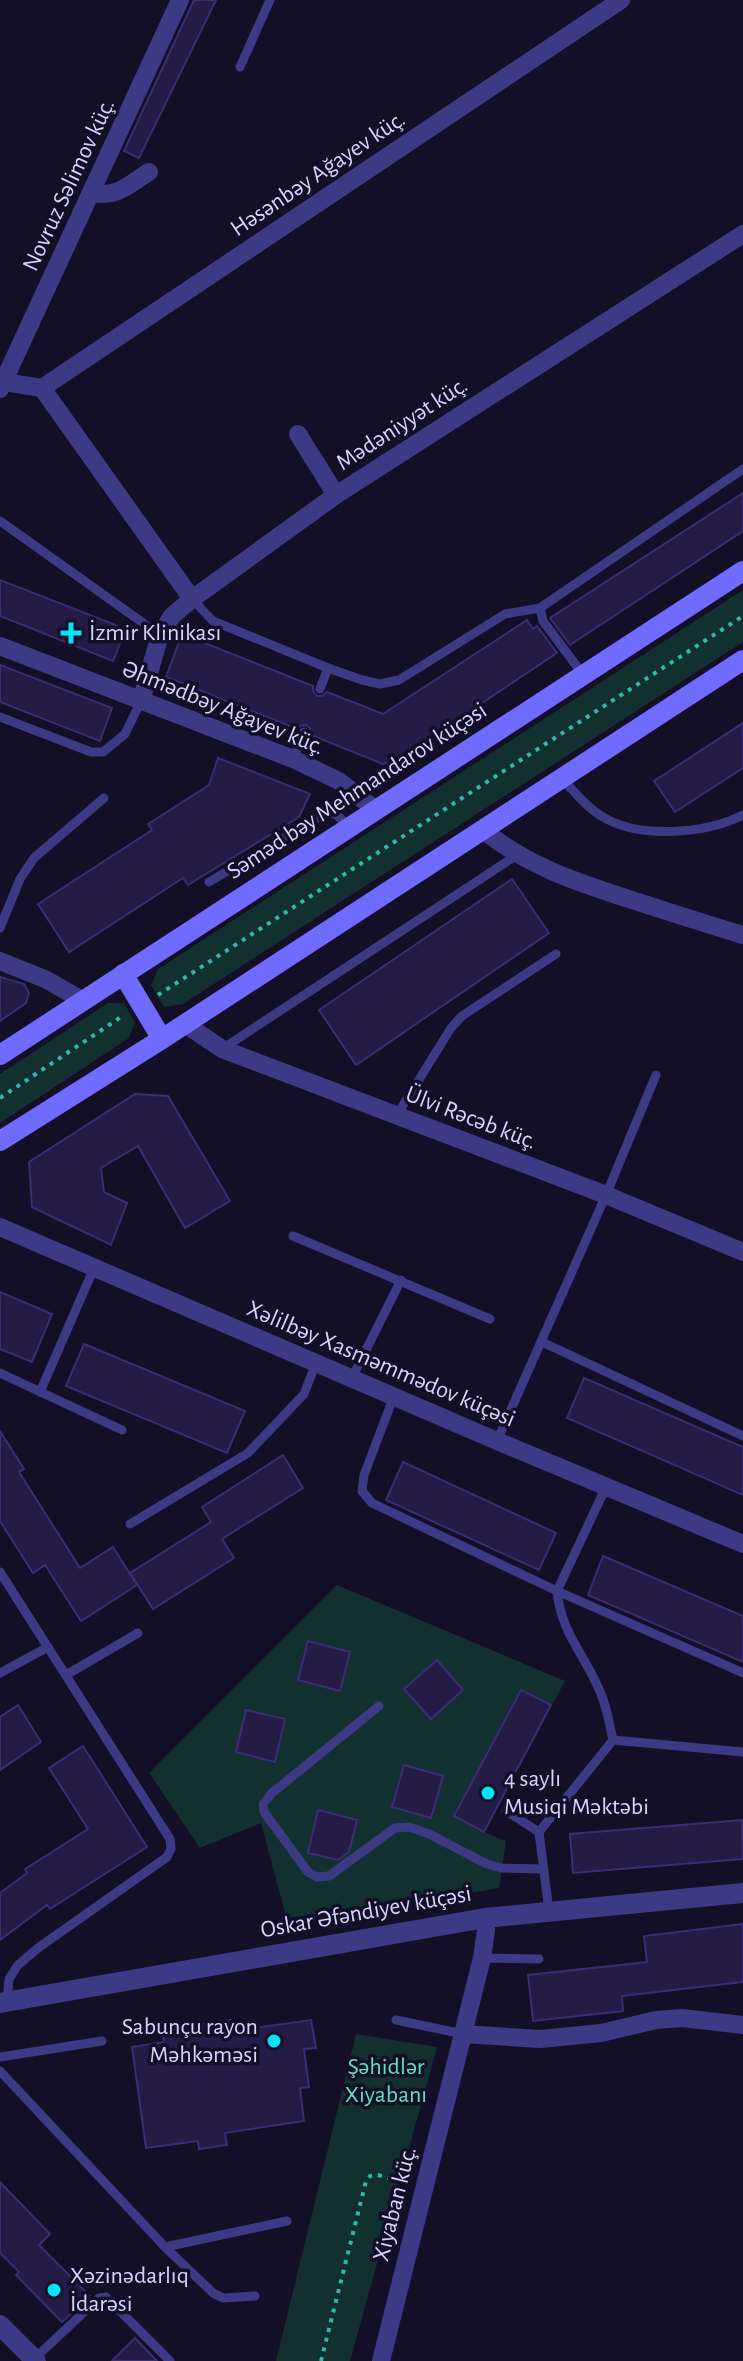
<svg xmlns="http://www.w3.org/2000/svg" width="743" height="2361" viewBox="0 0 743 2361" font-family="'Alegreya Sans',sans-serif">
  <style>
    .green { fill: #12302f }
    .building { fill: #241b47; stroke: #3b2d73; stroke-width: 2 }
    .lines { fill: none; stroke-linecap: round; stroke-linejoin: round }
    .path { stroke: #2fb8b0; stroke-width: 4; stroke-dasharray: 4 6; stroke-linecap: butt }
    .service { stroke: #3d3a85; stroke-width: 9 }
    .minor { stroke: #3d3a85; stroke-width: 18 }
    .tertiary { stroke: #3d3a85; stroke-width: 20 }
    .secondary { stroke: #6f6bff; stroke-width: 20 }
    .poi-dot { fill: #00e5ff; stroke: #130f26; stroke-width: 3 }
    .labels { text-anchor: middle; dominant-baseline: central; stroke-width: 7; stroke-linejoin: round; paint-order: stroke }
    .street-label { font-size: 24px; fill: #d9d4ff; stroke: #130f26 }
    .poi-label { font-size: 24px; fill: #d9d4ff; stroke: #130f26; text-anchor: start }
    .park-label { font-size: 24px; fill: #5fe0c0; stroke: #130f26 }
  </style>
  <rect width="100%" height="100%" fill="#130f26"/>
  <!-- green -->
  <g class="green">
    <path d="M743,590V642L183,1004L164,1007L151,985L158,969Z"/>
    <path d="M108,1003H124L135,1022L129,1038L0,1123V1074Z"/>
    <path d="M337,1585L565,1681L484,1832L506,1841L499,1888L288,1924L261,1823L200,1848L149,1773Z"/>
    <path d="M356,2034L437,2047L350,2361H276Z"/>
  </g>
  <!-- building -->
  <g class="building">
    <path d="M194,0H216L139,158L124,151Z"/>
    <path d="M743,493V531L570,645L550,618Z"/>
    <path d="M0,580L126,629L113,661L0,616Z"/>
    <path d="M527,620L533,629L537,626L557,653L395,761L383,764L311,735L310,728L306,725L300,726L297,729L166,677L182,634L313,686V691L317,696H322L327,692L383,714Z"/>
    <path d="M0,665L112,708L100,741L0,702Z"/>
    <path d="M743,723V768L675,812L654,781Z"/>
    <path d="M218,758L310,794L299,817L188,885L183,878L69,952L38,904L152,830L148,824L209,785Z"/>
    <path d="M512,879L549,933L356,1065L319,1010Z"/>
    <path d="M0,977L24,984L29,993L26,1003L0,1021Z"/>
    <path d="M135,1094L168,1096L230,1201L185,1228L138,1146L101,1168L104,1192L127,1203L111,1245L32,1207L29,1162Z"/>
    <path d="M0,1292L52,1314L32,1362L0,1349Z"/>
    <path d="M84,1344L245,1411L227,1453L66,1386Z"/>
    <path d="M584,1378L743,1447V1495L567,1418Z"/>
    <path d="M0,1431L24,1469L19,1472L80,1568L113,1547L137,1585L81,1621L45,1565L33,1573L0,1521Z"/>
    <path d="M283,1455L303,1488L222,1539L234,1558L153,1609L130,1573L211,1522L202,1507Z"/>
    <path d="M403,1462L556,1533L539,1570L386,1500Z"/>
    <path d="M603,1556L743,1616V1662L588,1595Z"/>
    <path d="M308,1641L350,1652L340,1691L298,1680Z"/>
    <path d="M437,1660L463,1690L431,1719L404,1689Z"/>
    <path d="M521,1690L551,1705L484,1832L454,1816Z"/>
    <path d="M18,1705L41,1742L0,1770V1717Z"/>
    <path d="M246,1710L285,1719L275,1762L236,1752Z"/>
    <path d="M83,1746L147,1847L50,1909L47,1905L0,1940V1893L27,1873L25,1869L88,1829L49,1768Z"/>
    <path d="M404,1765L443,1776L431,1818L392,1807Z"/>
    <path d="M318,1810L357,1820L349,1852L338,1860L308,1853Z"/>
    <path d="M742,1820L743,1859L573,1873L570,1834Z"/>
    <path d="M743,1924V1982L622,1996L623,2011L533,2021L528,1975L647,1962L644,1936Z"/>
    <path d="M231,2020L233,2031L311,2020L316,2048L304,2049L309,2087L300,2088L304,2121L225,2133L227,2145L199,2149L198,2141L146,2148L132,2047L164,2042L162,2030Z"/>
    <path d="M0,2182L50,2234L39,2245L90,2296L62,2322L16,2275L19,2272L0,2253Z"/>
    <path d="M135,2338L157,2361H112Z"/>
  </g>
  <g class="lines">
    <!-- path -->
    <g class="path">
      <path d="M158,995L743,616"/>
      <path d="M0,1098L124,1015"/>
      <path d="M321,2361L366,2181L370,2176L378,2175L406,2183"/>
    </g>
    <!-- service -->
    <g class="service">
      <path d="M240,67L270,0"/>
      <path d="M0,521L160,635"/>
      <path d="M192,599L213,621L328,668L362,680L380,684L399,680L505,614L540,608L743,469"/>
      <path d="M540,608L543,621L584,676"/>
      <path d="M320,689L328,668"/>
      <path d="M0,717L91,752H103L125,734L141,701"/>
      <path d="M293,759L304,732"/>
      <path d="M562,779C575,792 587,808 603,817C639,839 706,834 743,815"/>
      <path d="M209,882L324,814H336L349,827"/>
      <path d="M0,928L20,879L34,858L104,798"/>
      <path d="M222,1049L517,855"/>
      <path d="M397,1115L451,1028L462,1016L556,954"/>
      <path d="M293,1236L490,1319"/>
      <path d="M542,1342L743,1436"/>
      <path d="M0,1373L122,1430"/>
      <path d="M352,1378L401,1280"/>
      <path d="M40,1392L94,1268"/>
      <path d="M394,1396L364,1475L362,1491L372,1503L557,1591L743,1673"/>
      <path d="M497,1441L606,1195L656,1075"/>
      <path d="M606,1487L557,1591C561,1631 581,1650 597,1685C606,1702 609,1722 613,1740"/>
      <path d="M130,1524L248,1453L304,1394L316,1363"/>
      <path d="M0,1572L170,1839L171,1849L167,1857L38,1948L18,1965L9,1979L7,2001"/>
      <path d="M0,1673L48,1647"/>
      <path d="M66,1675L138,1633"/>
      <path d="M379,1706L272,1793L263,1804L264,1812L308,1872L317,1877L329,1876L395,1828L409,1827L429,1834L487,1864L502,1868L543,1869"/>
      <path d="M506,1811L539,1832"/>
      <path d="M549,1911L539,1832L613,1740L743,1752"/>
      <path d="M482,1958L539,1959"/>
      <path d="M396,2020L463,2034"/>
      <path d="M0,2057L102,2041"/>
      <path d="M0,2071L165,2247L287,2221"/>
      <path d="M165,2247L213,2293L223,2298L255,2296"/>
      <path d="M34,2359L99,2298L106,2297L170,2361"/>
    </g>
    <!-- minor -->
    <g class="minor">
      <path d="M92,193C117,198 128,185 149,172"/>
      <path d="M4,382L42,388L192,599"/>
      <path d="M42,388L621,0"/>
      <path d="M0,389L180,0"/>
      <path d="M298,434L336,495"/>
      <path d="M0,646L293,759L339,781L376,810"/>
      <path d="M141,701L160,635L172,616L192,599L336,495L743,234"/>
      <path d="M483,830C529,867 577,882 632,900C669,912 706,924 743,935"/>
      <path d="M0,961L45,979L82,1000"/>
      <path d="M185,1024L222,1049L606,1195L743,1252"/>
      <path d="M0,1227L497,1441L743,1544"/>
      <path d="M463,2034L540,2039L601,2033L656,2020L682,2018L743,2025"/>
      <path d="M381,2361L482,1958L486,1930L485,1918"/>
    </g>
    <!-- tertiary -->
    <g class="tertiary">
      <path d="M0,2003L485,1918L743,1893"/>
      <path d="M0,2325L36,2361"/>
    </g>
    <!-- secondary -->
    <g class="secondary">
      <path d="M123,974L162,1039"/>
      <path d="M0,1055L743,571"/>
      <path d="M0,1141L162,1039L743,660"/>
    </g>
  </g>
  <!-- markers -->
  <g class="poi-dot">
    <path d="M67 621h8v8h8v8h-8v8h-8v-8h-8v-8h8z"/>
    <circle cx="488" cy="1793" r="8"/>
    <circle cx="274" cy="2041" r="8"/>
    <circle cx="54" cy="2290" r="8"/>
  </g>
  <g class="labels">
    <!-- street labels -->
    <g class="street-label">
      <text transform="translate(318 174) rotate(-34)">Həsənbəy Ağayev küç.</text>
      <text transform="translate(69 185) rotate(-65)">Novruz Səlimov küç.</text>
      <text transform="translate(402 424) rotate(-33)">Mədəniyyət küç.</text>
      <text transform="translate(223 708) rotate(22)">Əhmədbəy Ağayev küç.</text>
      <text transform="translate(357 791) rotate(-33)">Səməd bəy Mehmandarov küçəsi</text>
      <text transform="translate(471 1118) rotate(21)">Ülvi Rəcəb küç.</text>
      <text transform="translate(381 1364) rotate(23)">Xəlilbəy Xasməmmədov küçəsi</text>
      <text transform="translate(366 1912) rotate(-10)">Oskar Əfəndiyev küçəsi</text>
      <text transform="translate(395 2204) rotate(-76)">Xiyaban küç.</text>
    </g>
    <!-- poi labels -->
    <g class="poi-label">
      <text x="89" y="633">İzmir Klinikası</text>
      <text x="504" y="1779">4 saylı<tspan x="504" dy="28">Musiqi Məktəbi</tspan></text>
      <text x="258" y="2027" text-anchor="end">Sabunçu rayon<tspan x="258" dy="28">Məhkəməsi</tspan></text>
      <text x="70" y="2276">Xəzinədarlıq<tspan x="70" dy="28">İdarəsi</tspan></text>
    </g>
    <!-- park labels -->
    <g class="park-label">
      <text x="386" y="2067">Şəhidlər<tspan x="386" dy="28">Xiyabanı</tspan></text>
    </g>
  </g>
</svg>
